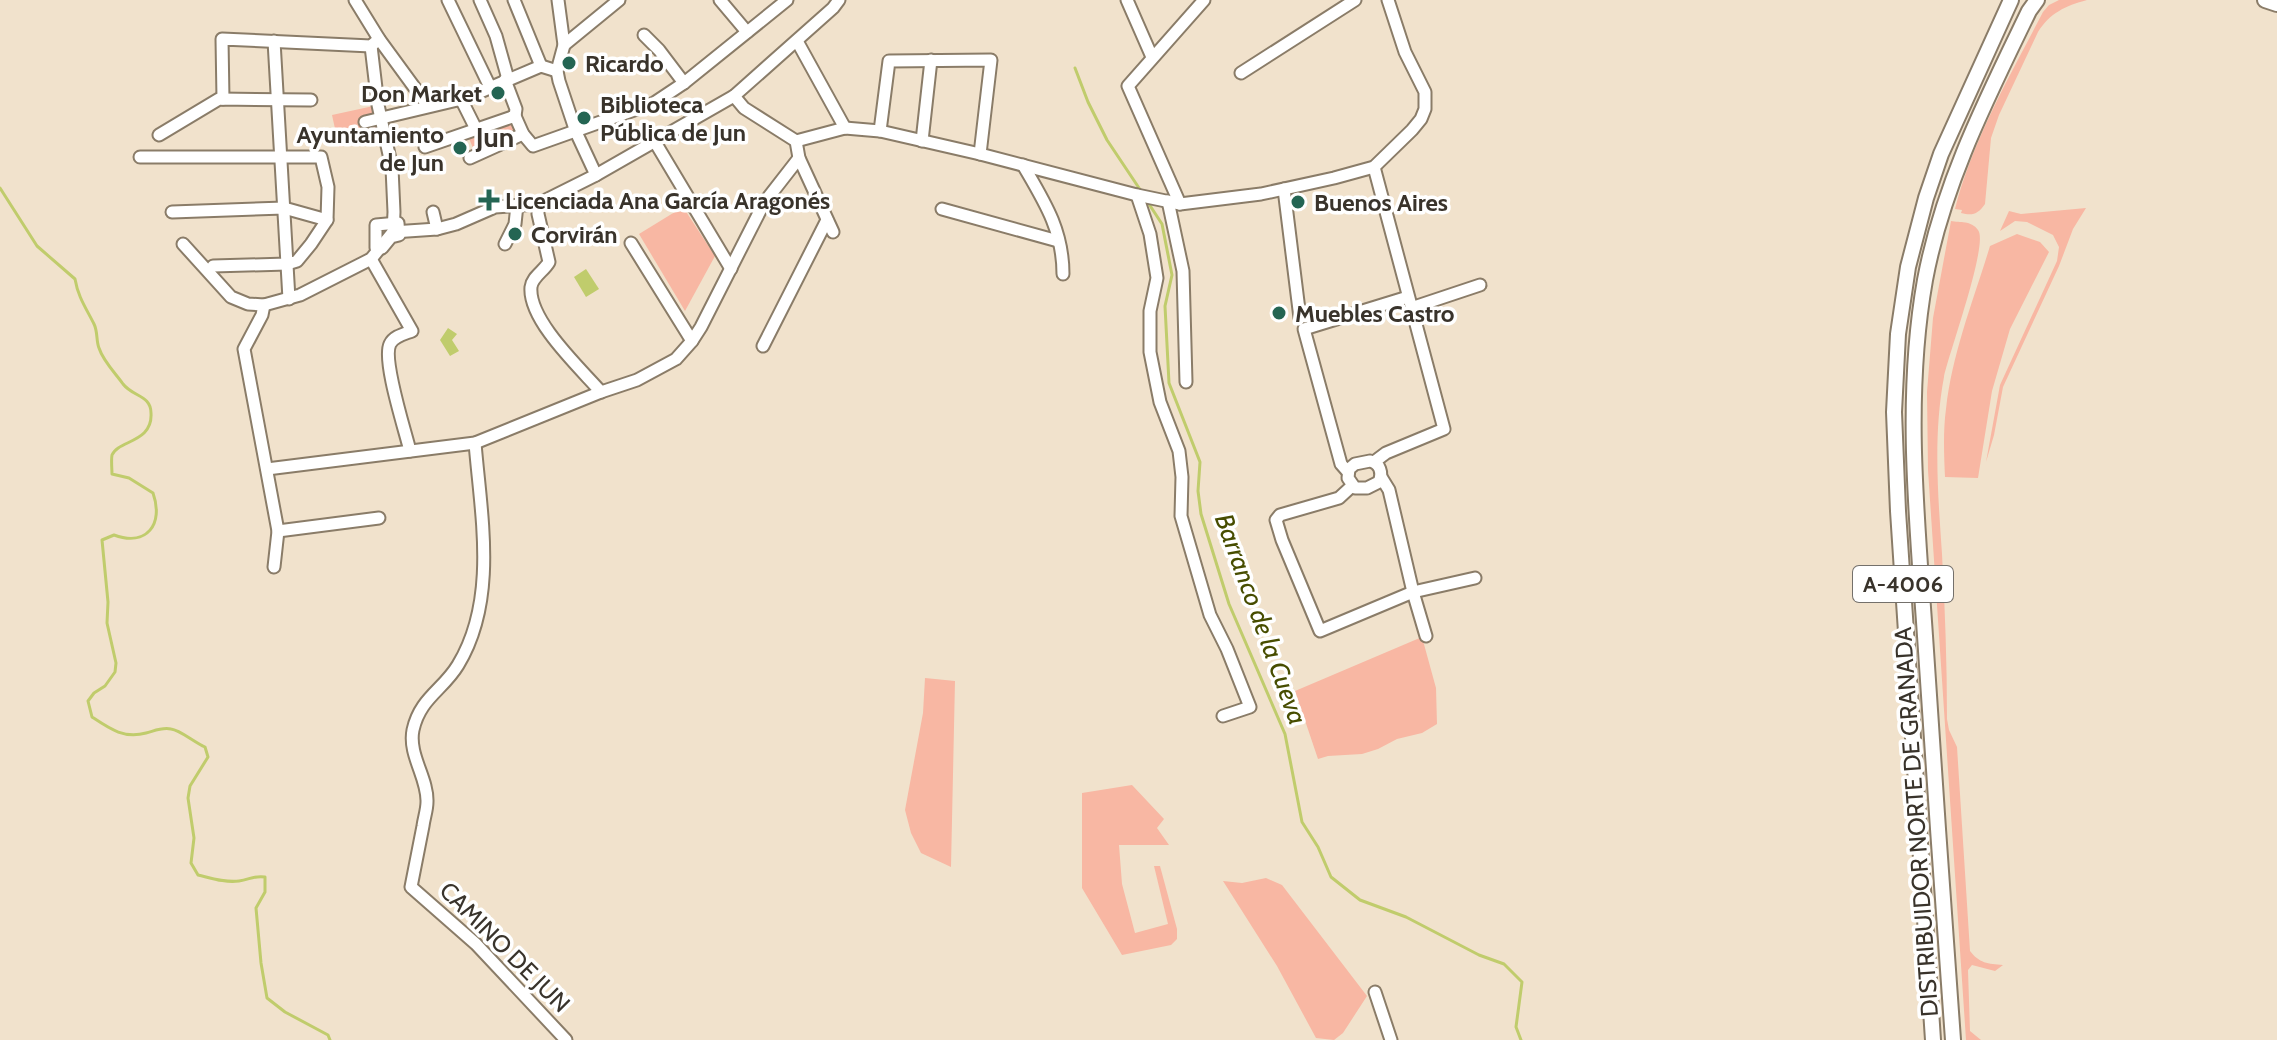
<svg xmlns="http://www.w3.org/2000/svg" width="2277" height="1040" viewBox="0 0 2277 1040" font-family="Cabin,sans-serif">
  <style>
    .green { fill: #f8b7a3 }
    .water { fill: #c0cc6c }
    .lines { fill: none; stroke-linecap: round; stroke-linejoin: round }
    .stream { stroke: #c0cc6c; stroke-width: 3 }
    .minor-casing { stroke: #8a7c68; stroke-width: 15 }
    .major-casing { stroke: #8a7c68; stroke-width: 18 }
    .minor { stroke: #fff; stroke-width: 11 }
    .major { stroke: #fff; stroke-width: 14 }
    .poi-dot { fill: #246553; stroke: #fff; stroke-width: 3 }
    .labels { text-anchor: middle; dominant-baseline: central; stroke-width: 7; stroke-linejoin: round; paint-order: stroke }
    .shield { fill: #fff; stroke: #74706b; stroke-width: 2 }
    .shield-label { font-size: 22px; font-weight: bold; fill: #39332b }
    .poi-label { font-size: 24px; font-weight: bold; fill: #39332b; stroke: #fff; text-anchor: start }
    .street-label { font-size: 24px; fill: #39332b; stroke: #fff }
    .water-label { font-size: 26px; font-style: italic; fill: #474d00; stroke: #fff }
    .quarter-label { font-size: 28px; font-weight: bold; fill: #39332b; stroke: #fff }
  </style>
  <rect width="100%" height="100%" fill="#f1e2cc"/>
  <!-- green -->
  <g class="green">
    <path d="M2059,0H2087C2065,6 2050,13 2038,32L1999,115L1991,138L1985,204C1978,214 1973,216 1961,213L1962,210L1955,209C1973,139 2010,76 2043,12L2049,5Z"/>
    <path d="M378,105L385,137L339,147L332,115Z"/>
    <path d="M513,117L520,134L475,153L468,136Z"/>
    <path d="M683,207L715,256L685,311L639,234Z"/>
    <path d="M2086,208L2073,229L2059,266L2003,387L1994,435L1986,462L2000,385L2057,261L2059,247L2053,235L2027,222L2015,221L2000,231L2009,211L2021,214Z"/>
    <path d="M1951,221C1960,223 1971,220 1978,230C1989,243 1949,353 1944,377C1933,435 1938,495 1942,554C1945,609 1947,664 1947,719L1949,730L1957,747L1970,951C1979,963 1988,964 2003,965L1995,971L1972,965L1968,970L1970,1031L1981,1040H1966L1928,470L1927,392L1933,318Z"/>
    <path d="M2017,234L2040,242L2049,252L2010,329L1992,391L1978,478L1945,477C1944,455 1943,431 1946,409C1952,353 1974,299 1990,246Z"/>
    <path d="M1422,637L1436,688L1437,724L1422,733L1397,739L1378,749L1362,754L1328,756L1318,759L1295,691Z"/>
    <path d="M925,678L955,681L951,867L921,853L911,833L905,810L923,713Z"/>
    <path d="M1132,785L1164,819L1157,828L1169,845H1119L1122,884L1135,933L1168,924L1154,866H1160L1177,929V939L1171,945L1122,955L1082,888V793Z"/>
    <path d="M1266,878L1282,885L1367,996L1343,1033L1334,1040L1316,1038L1277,966L1223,881L1242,883Z"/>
  </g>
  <!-- water -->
  <g class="water">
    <path d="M586,269L599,289L586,297L574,277Z"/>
    <path d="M448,328L457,334L452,340L459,351L450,356L440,340Z"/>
  </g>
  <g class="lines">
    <!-- stream -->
    <g class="stream">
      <path d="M1075,68L1088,102L1107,140L1141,191"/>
      <path d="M0,188L37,246L75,279C78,297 86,308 94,324C98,332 96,341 99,348C103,361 116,374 123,384C133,397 151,395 151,413C153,443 118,440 112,455C111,460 112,469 112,474L129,478L153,493C164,524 147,547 114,535L102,540L108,602L107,623L116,663L115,672L105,686L94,693L88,701L92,717C110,729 124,739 146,733C154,731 162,727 171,729C180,730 194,742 205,747L208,757L190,786L188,798L194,838L191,863L198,875C211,878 225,883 239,881C249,880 254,875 265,877V892L256,908L261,963L267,998L285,1012L328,1035L330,1040"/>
      <path d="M1147,201L1162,224L1172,275L1165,306L1169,383L1200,462L1198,491L1201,514L1229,604L1285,734L1302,822L1318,847L1331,877L1360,900L1406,917L1479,955L1504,964L1522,982L1516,1027L1521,1040"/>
    </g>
    <defs>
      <g id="minor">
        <path d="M355,0L379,39L428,106"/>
        <path d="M448,0L490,87"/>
        <path d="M480,0L496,36L508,79"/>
        <path d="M514,0L541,66"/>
        <path d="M558,0L564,45L557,71L559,81L576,132L596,175"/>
        <path d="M720,0L747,32"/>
        <path d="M1127,0L1152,57"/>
        <path d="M644,35L659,50L684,83"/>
        <path d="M274,41L289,299"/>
        <path d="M797,41L845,128"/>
        <path d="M564,45L619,0"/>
        <path d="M1241,73L1355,0"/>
        <path d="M505,80L516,109L515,116"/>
        <path d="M734,96L744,108L796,141L799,158L833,232"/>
        <path d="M223,99L222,39L371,46L379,39"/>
        <path d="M461,99L476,129"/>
        <path d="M365,122L466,98L541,66L557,71"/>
        <path d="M880,131L889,61L991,60L980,154"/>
        <path d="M159,135L219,99L311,100"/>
        <path d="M796,141L845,128L880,131L980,154L1137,195L1180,204L1261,194L1334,178L1374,167L1412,130L1421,119L1425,109V92L1405,52L1388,0"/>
        <path d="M922,141L931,60"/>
        <path d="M655,142L731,269"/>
        <path d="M425,147L515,116L523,134L533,146L654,103L684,83L787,0"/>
        <path d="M140,157H321L328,187L327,220L311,244L297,261L287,264L213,266"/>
        <path d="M470,158L523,134"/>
        <path d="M1023,165C1044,201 1063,230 1063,274"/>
        <path d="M1374,167L1444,429L1386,453L1374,462"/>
        <path d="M1284,189L1300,318"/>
        <path d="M1137,195L1150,234L1157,278L1150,311V352L1160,402L1179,451L1182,477L1181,516L1210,615L1227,649L1250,707L1223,716"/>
        <path d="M1168,201L1183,271L1186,382"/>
        <path d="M538,204V214L549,262C544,271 532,277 531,287C528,320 580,368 601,392"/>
        <path d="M1180,204L1128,86L1204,0"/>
        <path d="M942,209L1058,241"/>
        <path d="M172,212L284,208L327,220"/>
        <path d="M433,212L437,229"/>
        <path d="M398,223L399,235L391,237L382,248H376V225Z"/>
        <path d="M393,232L437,229L456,224L495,207L538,204L596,175L734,96L833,8L839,0"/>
        <path d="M631,243L692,341"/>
        <path d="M183,244L231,297L248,304L264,305L300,295L371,259L393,232L394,212L392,168L378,105L371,46"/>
        <path d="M505,244L515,224L517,205"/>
        <path d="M371,259L412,331C404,334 394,336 390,344C382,360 405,430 410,451"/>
        <path d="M264,305L262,315L244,349L278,531L274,567"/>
        <path d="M1411,308L1480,285"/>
        <path d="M763,346L827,220"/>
        <path d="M475,443C481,516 498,599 458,665C443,690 420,698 413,730C408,755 428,778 427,802C427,810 424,818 423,826C419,846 415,866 411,887L476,944L566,1040"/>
        <path d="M1370,461C1380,463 1383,473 1379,482L1367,488H1355L1348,478L1349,469L1355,464Z"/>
        <path d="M267,469L475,443L601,392L637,380L676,359L692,341L701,327L764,203L799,158"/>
        <path d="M1348,472L1341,464L1304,329L1408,297"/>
        <path d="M1381,477L1389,490L1413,592L1426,636"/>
        <path d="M1352,486L1339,498L1280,515L1276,520L1282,540L1320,631L1413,592L1475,578"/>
        <path d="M278,531L379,518"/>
        <path d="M1375,992L1391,1040"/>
      </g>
      <g id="major">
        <path d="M2265,0L2277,4"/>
        <path d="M1933,1040L1898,511L1894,412L1898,334L1908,267L1926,198L1941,154L2011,0"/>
        <path d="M1953,1040C1943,905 1934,771 1925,636C1917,518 1904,398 1925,280C1943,184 1987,98 2029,11L2037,0"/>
      </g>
    </defs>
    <!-- minor casing -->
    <use href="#minor" class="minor-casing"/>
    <!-- major casing -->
    <use href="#major" class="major-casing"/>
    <!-- minor -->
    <use href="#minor" class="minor"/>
    <!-- major -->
    <use href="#major" class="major"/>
  </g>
  <!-- markers -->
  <g class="poi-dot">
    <circle cx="569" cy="63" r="8"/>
    <circle cx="498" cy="93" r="8"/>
    <circle cx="584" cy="118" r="8"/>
    <circle cx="460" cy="148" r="8"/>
    <path d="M485 188h8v8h8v8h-8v8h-8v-8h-8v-8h8z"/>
    <circle cx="1298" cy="202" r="8"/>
    <circle cx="515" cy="234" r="8"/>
    <circle cx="1279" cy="313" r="8"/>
  </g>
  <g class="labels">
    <!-- shield labels -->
    <rect class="shield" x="1853" y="566" width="100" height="36" rx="6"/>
    <g class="shield-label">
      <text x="1903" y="584">A-4006</text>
    </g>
    <!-- poi labels -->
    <g class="poi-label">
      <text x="585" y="63">Ricardo</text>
      <text x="482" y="93" text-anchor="end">Don Market</text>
      <text x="600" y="104">Biblioteca<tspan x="600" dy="28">Pública de Jun</tspan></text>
      <text x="444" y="134" text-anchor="end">Ayuntamiento<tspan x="444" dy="28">de Jun</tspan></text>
      <text x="505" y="200">Licenciada Ana García Aragonés</text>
      <text x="1314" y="202">Buenos Aires</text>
      <text x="531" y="234">Corvirán</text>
      <text x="1295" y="313">Muebles Castro</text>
    </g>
    <!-- street labels -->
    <g class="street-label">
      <text transform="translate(1916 822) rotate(-94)">DISTRIBUIDOR NORTE DE GRANADA</text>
      <text transform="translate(505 947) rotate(45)">CAMINO DE JUN</text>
    </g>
    <!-- water labels -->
    <g class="water-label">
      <text transform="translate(1261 619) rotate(70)">Barranco de la Cueva</text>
    </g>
    <!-- quarter labels -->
    <g class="quarter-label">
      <text x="495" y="137">Jun</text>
    </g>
  </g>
</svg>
